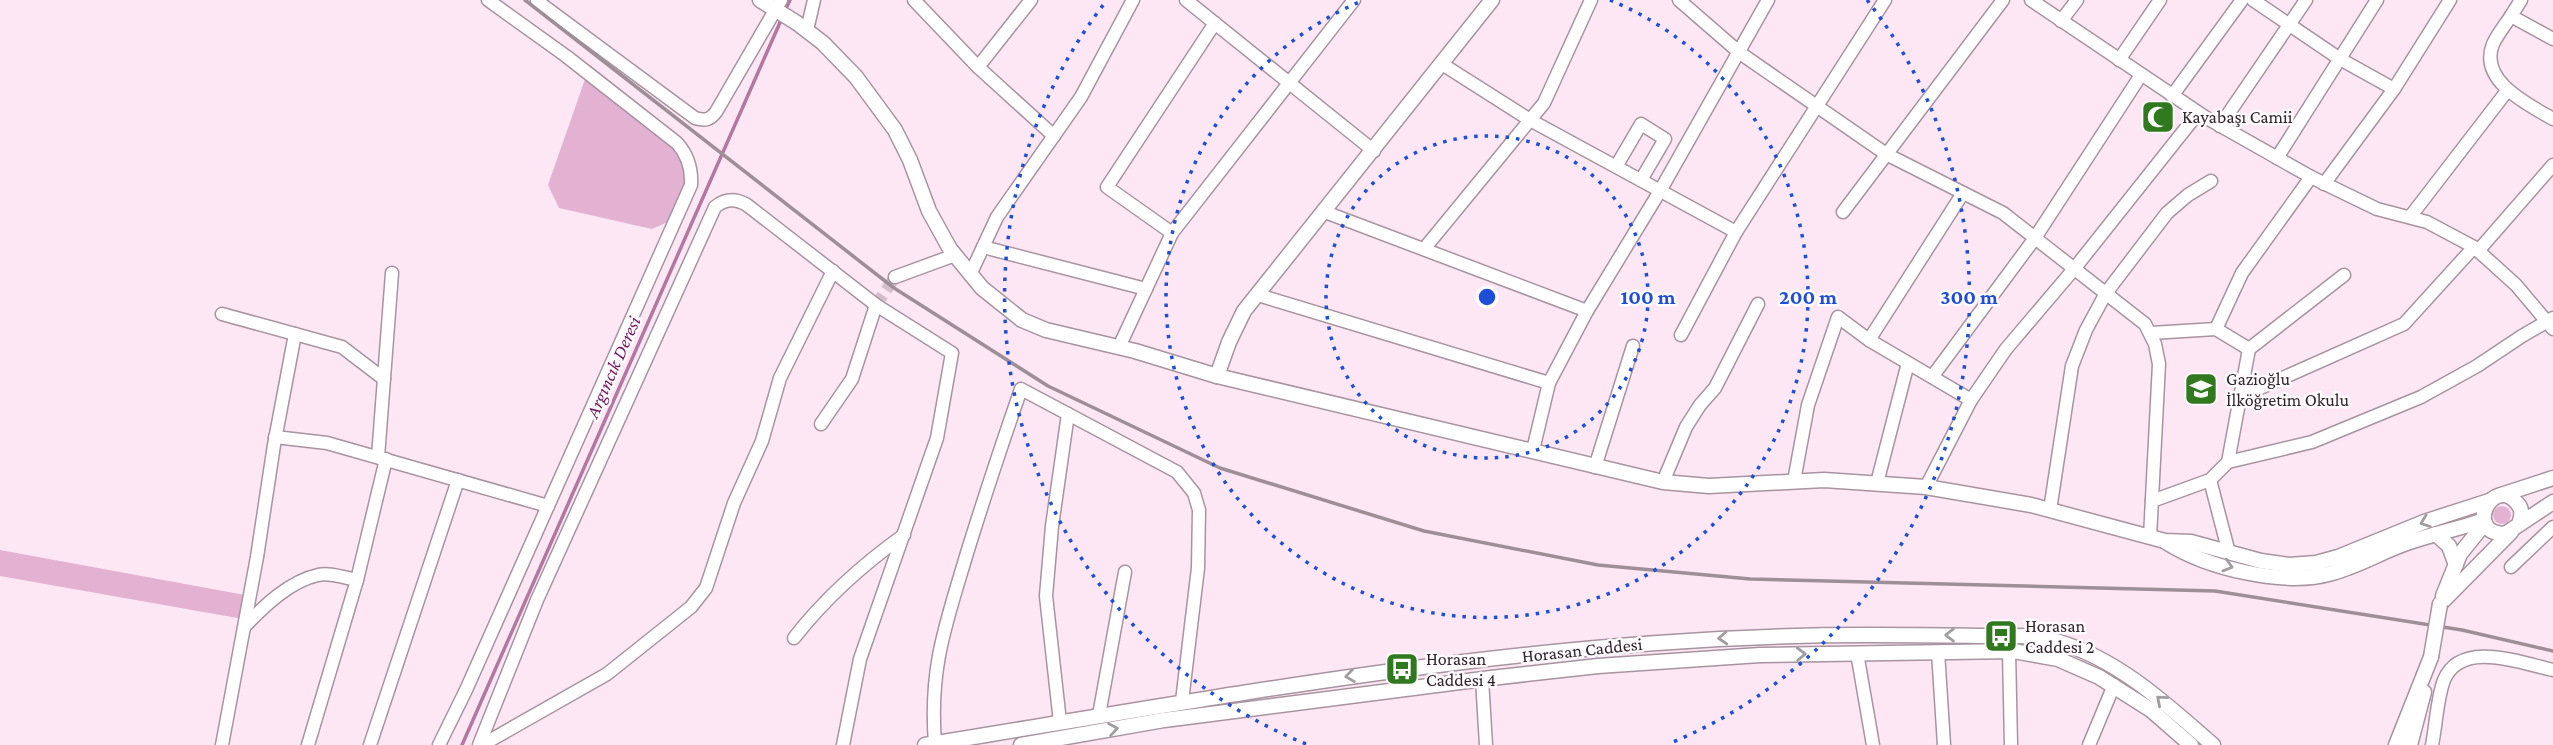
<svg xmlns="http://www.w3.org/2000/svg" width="2553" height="745" viewBox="0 0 2553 745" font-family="'Crimson Pro',serif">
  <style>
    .green { fill: #e3b1d2 }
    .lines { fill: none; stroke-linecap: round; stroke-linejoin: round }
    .stream { stroke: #b278a0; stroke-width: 3.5 }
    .minor-tunnel { stroke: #d4c0cd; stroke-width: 12; stroke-dasharray: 12 6; stroke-linecap: butt }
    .minor-casing { stroke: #a893a0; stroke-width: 15 }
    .tertiary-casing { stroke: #a893a0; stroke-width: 17 }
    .minor { stroke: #fff; stroke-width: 12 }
    .tertiary { stroke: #fff; stroke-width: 14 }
    .rail { stroke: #9e8e98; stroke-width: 3.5 }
    .tertiary-bridge-casing { stroke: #a893a0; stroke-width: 17; stroke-linecap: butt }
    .tertiary-bridge { stroke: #fff; stroke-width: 14 }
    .oneway { stroke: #a19da0 }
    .ring { fill: none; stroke: #1d4ed8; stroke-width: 3.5; stroke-dasharray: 3.5 7 }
    .labels { text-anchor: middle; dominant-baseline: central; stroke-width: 5; stroke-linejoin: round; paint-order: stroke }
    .poi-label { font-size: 18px; fill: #2e252b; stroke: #fefafd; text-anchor: start }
    .street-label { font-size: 18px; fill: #2e252b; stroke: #fefafd }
    .water-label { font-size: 19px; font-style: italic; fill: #74195f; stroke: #fefafd }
    .centre { fill: #1d4ed8; stroke: #fefafd; stroke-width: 3.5 }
    .ring-label { font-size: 21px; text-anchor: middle; font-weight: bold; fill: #1d4ed8; stroke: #fefafd; stroke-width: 5; stroke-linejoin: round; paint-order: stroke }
  </style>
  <rect width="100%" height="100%" fill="#fde7f5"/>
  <!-- green -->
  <g class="green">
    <path d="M590,65L681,137L690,149L694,164L670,221L652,229L559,208L548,185Z"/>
    <circle cx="2502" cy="515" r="9"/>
    <path d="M0,550L245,595L243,619L0,576Z"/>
  </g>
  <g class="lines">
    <!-- stream -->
    <g class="stream">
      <path d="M785,11L790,0"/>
      <path d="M462,745L782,18"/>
    </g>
    <!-- minor-tunnel -->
    <path class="minor-tunnel" d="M876,305L895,277"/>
    <defs>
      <g id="minor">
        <path d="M914,0L978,67L1054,136"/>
        <path d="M1186,0L1374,151"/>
        <path d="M1679,0L1740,53L1886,154L2003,213L2145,324L2155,344L2159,364L2150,537"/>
        <path d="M2031,0L2205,117L2311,177L2377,209L2427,222L2474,247L2516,285L2553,329"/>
        <path d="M2253,0L2340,59L2394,89"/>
        <path d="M2521,0L2511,16L2553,39"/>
        <path d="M537,1L695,118C705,121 710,120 716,112L781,0"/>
        <path d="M2511,16C2505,25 2497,35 2493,44C2478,81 2529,105 2553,119"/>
        <path d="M2061,21L2077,0"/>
        <path d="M807,30L814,0"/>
        <path d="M2119,60L2160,0"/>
        <path d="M1442,64L1530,120L1544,103L1591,0"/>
        <path d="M978,67L1031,0"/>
        <path d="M2172,96L2242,0"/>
        <path d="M2220,126L2306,0"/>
        <path d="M2277,158L2377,0"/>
        <path d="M1617,165L1641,124L1665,139L1641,180"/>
        <path d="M2324,184L2394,89L2450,0"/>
        <path d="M1325,212L1587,311"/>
        <path d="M1843,212L2003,0"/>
        <path d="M2410,217L2507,91"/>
        <path d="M1172,233L1107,187L1215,23"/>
        <path d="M983,247L1146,289"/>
        <path d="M1424,249L1530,120L1736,232"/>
        <path d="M2478,251L2553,165"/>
        <path d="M970,275L997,217L1081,97L1133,0"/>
        <path d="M895,277L955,255"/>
        <path d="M1258,295L1549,383"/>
        <path d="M222,314L342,347L384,379"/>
        <path d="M2216,329L2242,273L2311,177"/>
        <path d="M2151,333L2216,329L2249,349L2228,462"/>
        <path d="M1681,335L1736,232L1885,0"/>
        <path d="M1869,340L1963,193"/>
        <path d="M1119,347L1172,233L1354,0"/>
        <path d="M2249,349L2344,275"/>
        <path d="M1932,377L2035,238L2141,75"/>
        <path d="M2240,397L2404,324L2474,247"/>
        <path d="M821,424L852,379L876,305"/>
        <path d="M275,437L327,443L548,506"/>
        <path d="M1533,450L1549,383L1587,311L1660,191L1768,0"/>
        <path d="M378,457L392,273"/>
        <path d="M1595,467L1633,346"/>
        <path d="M2210,480L2229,553"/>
        <path d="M1794,481L1808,405L1838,317L1869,340L1971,400"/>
        <path d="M1663,482L1686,427L1700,405L1715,388L1758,304"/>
        <path d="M1877,483L1908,363"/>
        <path d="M1926,487L1971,400L2006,349L2074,269L2198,113"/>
        <path d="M2152,501L2210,480L2228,462L2312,442L2421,397L2477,366L2522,336L2553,318"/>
        <path d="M2050,510L2072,366L2086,330L2106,293L2167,213L2188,195L2211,181"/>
        <path d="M2511,567L2553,527"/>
        <path d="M245,626C264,606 290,581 318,575C329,572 345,578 357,580"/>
        <path d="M794,638C826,597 862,565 904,535"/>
        <path d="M2009,651L2011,745"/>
        <path d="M1938,652L1944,745"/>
        <path d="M1857,653L1873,745"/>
        <path d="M1482,679L1486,745"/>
        <path d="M1099,715L1125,572"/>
        <path d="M1060,722L1046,596L1052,526L1068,414"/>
        <path d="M935,743C929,667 946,624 967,553C984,498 1002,444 1021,389L1177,472L1194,493L1199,510L1198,568L1182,701"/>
        <path d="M222,745L257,557L274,445L295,334"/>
        <path d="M308,745L357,580L386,459"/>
        <path d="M370,745L458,480"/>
        <path d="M439,745L466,690L691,185C692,168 688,155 677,143L566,56L488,0"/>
        <path d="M479,745L537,600L715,207C725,199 735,198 747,205L876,305L952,353L937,438L860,659L843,745"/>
        <path d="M482,745L607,674L691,607L706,588L734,503L762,441L780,378L833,271"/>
        <path d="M2089,745L2114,685"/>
        <path d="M2432,745C2436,726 2437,698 2444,680C2461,639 2521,663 2553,670"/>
      </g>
      <g id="tertiary">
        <path d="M760,0L797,23L823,43L856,77L895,130L910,160L929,211L950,249L982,288L1022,320L1046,330L1135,351L1217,376L1663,482L1709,486L1824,480L1926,487L2031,505L2165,541L2191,542L2261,561L2289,565L2316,563L2338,557L2424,522L2489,501"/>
        <path d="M1217,376L1229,342L1244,311L1492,0"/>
        <path d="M2501,495L2553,478"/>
        <path d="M2519,524C2522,516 2523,509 2517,503C2494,474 2462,533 2505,534L2553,502"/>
        <path d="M2436,534L2449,546L2456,565"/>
        <path d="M2166,542C2207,568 2284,587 2332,573C2358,566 2381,552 2407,543C2432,534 2459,529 2484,520"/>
        <path d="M2443,596L2460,554L2485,523"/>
        <path d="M2440,604L2511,532"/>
        <path d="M925,745C1238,694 1553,634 1872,635C1908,635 1943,635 1979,636C2005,636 2033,634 2059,642C2119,660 2166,704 2213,745"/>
        <path d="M1021,745L1164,720L1491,678L1598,666L1760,655L2013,651L2058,659L2099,677L2151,710L2191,745"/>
        <path d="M2396,745L2431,657"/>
        <path d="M2410,745L2424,692"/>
      </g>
    </defs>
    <!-- minor casing -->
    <use href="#minor" class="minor-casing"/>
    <!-- tertiary casing -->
    <use href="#tertiary" class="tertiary-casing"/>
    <!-- minor -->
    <use href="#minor" class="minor"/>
    <!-- tertiary -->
    <use href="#tertiary" class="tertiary"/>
    <!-- rail -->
    <path class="rail" d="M525,0L894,288L1048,386L1220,468L1424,531L1598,565L1750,579L2215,591L2462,630L2553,651"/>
    <defs>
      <path id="tertiary-bridge" d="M2431,657L2440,604"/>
    </defs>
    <!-- tertiary-bridge casing -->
    <use href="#tertiary-bridge" class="tertiary-bridge-casing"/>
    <!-- tertiary-bridge -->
    <use href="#tertiary-bridge" class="tertiary-bridge"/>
  </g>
  <!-- one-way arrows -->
  <defs><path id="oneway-chevron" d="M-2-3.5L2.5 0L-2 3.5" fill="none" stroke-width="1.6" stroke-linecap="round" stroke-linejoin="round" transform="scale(1.75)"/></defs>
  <g class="oneway">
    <use href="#oneway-chevron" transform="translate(2425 522) rotate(160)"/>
    <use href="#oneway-chevron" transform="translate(2228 566) rotate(16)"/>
    <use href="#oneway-chevron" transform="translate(1950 635) rotate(-180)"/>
    <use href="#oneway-chevron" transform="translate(1723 638) rotate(177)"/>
    <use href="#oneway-chevron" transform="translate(1801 654) rotate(-2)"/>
    <use href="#oneway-chevron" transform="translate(1350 676) rotate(172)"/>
    <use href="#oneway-chevron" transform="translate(2161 700) rotate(-139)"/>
    <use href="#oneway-chevron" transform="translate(1113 729) rotate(-10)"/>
  </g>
  <!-- distance rings -->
  <g class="ring">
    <circle cx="1487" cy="297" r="161"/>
    <path d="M1610 0A321 321 0 1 1 1364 0"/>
    <path d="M1306 744A482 482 0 0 1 1107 0M1867 0A482 482 0 0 1 1668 744"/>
  </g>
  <!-- icons -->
  <defs>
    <symbol id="mosque-square" viewBox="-11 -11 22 22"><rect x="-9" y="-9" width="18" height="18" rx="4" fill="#30791f" stroke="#fefafd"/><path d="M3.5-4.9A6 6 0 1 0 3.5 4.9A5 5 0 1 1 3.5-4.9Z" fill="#fff"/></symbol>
    <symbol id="school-square" viewBox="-11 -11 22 22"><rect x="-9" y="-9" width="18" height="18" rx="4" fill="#30791f" stroke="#fefafd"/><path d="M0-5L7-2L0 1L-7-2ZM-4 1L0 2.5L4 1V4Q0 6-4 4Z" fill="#fff"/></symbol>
    <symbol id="bus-square" viewBox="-11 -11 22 22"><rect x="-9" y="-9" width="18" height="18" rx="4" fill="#30791f" stroke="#fefafd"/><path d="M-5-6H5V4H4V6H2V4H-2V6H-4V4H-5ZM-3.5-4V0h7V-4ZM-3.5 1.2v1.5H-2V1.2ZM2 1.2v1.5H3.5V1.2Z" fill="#fff"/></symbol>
  </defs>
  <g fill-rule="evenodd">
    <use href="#mosque-square" x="2139" y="98" width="38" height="38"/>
    <use href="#school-square" x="2182" y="370" width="38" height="38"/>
    <use href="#bus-square" x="1982" y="617" width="38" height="38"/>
    <use href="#bus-square" x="1383" y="650" width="38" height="38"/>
  </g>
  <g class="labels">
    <!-- poi labels -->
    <g class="poi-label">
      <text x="2182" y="117">Kayabaşı Camii</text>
      <text x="2226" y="379">Gazioğlu<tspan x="2226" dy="21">İlköğretim Okulu</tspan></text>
      <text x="2025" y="626">Horasan<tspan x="2025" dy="21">Caddesi 2</tspan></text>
      <text x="1426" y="659">Horasan<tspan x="1426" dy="21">Caddesi 4</tspan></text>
    </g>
    <!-- street labels -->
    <g class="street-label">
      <text transform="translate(1582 650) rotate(-6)">Horasan Caddesi</text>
    </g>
    <!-- water labels -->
    <g class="water-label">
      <text transform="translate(613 367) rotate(-66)">Argıncık Deresi</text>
    </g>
  </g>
  <circle cx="1487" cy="297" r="10" class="centre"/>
  <g class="ring-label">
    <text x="1648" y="304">100 m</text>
    <text x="1808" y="304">200 m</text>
    <text x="1969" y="304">300 m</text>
  </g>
</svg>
